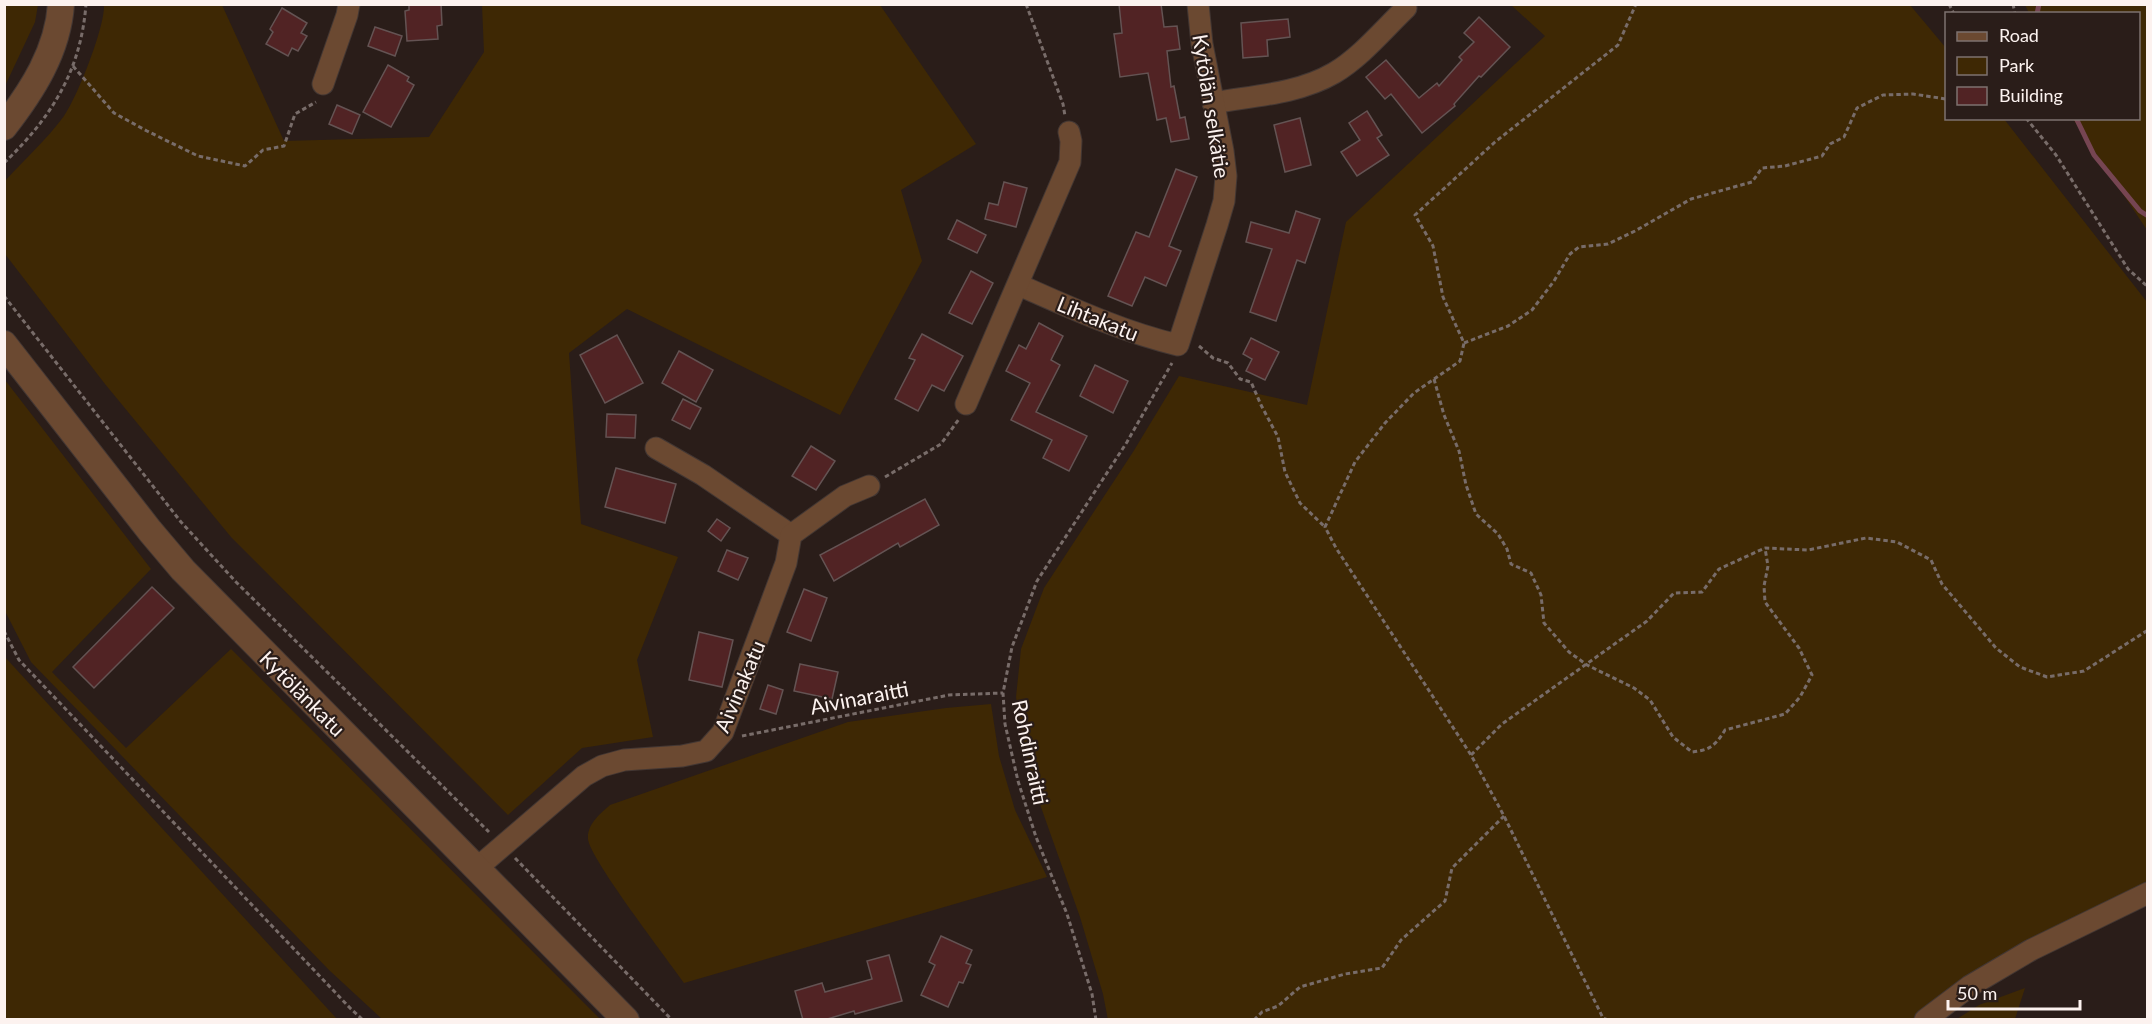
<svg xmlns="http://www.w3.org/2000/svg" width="2152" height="1024" viewBox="0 0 2152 1024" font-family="Lato,sans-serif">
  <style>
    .green { fill: #3e2804 }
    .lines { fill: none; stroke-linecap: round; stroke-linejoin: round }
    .stream { stroke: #764552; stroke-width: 5 }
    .building { fill: #512324; stroke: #645353; stroke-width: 1.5 }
    .minor-casing { stroke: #433733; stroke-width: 23 }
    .tertiary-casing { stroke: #433733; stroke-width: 28 }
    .path { stroke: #786c69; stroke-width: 3; stroke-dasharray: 4.5 3; stroke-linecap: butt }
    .minor { stroke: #6b4931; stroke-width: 21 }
    .tertiary { stroke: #6b4931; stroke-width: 26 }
    .labels { text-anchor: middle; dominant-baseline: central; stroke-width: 4.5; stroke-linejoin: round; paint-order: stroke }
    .street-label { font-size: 21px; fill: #fcf2ef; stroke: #2a1d19 }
  </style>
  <rect width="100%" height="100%" fill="#2a1d19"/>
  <!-- green -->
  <g class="green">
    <path d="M5,4L38,5L35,22L5,86Z"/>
    <path d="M104,5H222L284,141L429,137L484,52L482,5H880L976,144L901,190L922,261L840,415L627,309L569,353L581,524L678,557L637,660L653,737L582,748L508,815L231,537L105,384L5,254V181C23,161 48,138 64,116C77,98 105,27 104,5Z"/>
    <path d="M1511,5H1910L1946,48V118L2004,119L2147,302V882L2121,896L1931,1019L1108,1020L1103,994L1080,917L1031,779L1016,697L1021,649L1044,588L1133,452L1179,376L1307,405L1346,222L1545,36Z"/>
    <path d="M2025,5H2147V230L2073,119L2138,118V14L2029,13Z"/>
    <path d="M5,380L151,569L52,672L126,748L231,649L600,1019H382L329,970L31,662L5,611Z"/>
    <path d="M4,656L337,1019H5Z"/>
    <path d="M991,704L999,756L1015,810L1047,877L684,983C668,960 590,859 588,839C587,824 600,814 610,805L848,722L946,708Z"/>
    <path d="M2025,988L2015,1019H1957L1979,1005Z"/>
  </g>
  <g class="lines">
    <!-- stream -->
    <g class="stream">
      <path d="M2037,14L2039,4"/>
      <path d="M2076,118L2094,155L2140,211L2148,216"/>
    </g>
  </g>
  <!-- building -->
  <g class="building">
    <path d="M409,4H441L442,25L437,26L438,39L407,41L405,11L409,10Z"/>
    <path d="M1119,4H1161L1164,27L1177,26L1180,49L1167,51L1171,87L1174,86L1180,118L1185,117L1189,139L1171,142L1166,118L1157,120L1148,73L1120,77L1114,34L1122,33Z"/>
    <path d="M282,8L307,23L301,33L307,36L298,51L292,48L288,56L266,44L273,32L270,29Z"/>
    <path d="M1479,17L1510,47L1481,77L1479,76L1454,104L1455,106L1422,133L1391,94L1385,99L1366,77L1386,60L1419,98L1437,83L1439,86L1462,60L1459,57L1474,42L1464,33Z"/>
    <path d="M1288,19L1290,37L1267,40L1268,56L1243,58L1241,23Z"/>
    <path d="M375,27L402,36L395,56L368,46Z"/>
    <path d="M388,65L409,77L407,81L414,85L391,127L363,112Z"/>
    <path d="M337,105L360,115L352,134L329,124Z"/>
    <path d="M1367,111L1382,135L1377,138L1389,155L1357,176L1341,152L1360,140L1349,123Z"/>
    <path d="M1300,118L1311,165L1285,172L1274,125Z"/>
    <path d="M1176,169L1197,177L1169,246L1181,251L1166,286L1145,277L1132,306L1108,296L1136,232L1149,237Z"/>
    <path d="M1004,182L1027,188L1016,227L985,219L989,203L998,205Z"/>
    <path d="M1296,211L1320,219L1305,263L1297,260L1276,321L1250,312L1272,249L1246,242L1251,222L1289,233Z"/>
    <path d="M957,220L986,235L977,253L948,239Z"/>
    <path d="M971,271L993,283L972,324L949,313Z"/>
    <path d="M1039,323L1063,336L1051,360L1060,365L1036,412L1087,436L1069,471L1043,458L1052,440L1011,420L1030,383L1006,371L1019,345L1026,349Z"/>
    <path d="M922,334L963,356L944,391L932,385L918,411L895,399L915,360L909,358Z"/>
    <path d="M617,335L643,383L605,403L580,355Z"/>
    <path d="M1251,338L1279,352L1265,380L1246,371L1252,359L1243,354Z"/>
    <path d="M679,351L713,370L696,402L662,383Z"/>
    <path d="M1095,365L1128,381L1113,413L1080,396Z"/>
    <path d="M683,399L701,408L690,429L672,420Z"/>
    <path d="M607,414L636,415L635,438L606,437Z"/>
    <path d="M811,446L835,461L816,490L792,476Z"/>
    <path d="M616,468L676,484L665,523L605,507Z"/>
    <path d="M925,499L939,525L900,547L898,543L834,581L820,555Z"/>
    <path d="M717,519L730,528L721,541L708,531Z"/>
    <path d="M727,550L748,558L738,580L718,571Z"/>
    <path d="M152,587L174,608L94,688L73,667Z"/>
    <path d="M804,589L827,598L811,641L787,632Z"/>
    <path d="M699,632L733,640L722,687L689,680Z"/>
    <path d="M800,664L838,672L832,699L794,691Z"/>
    <path d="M768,685L783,690L776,714L760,709Z"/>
    <path d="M941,936L972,950L966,963L971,965L963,983L959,982L948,1007L921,995L935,965L929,962Z"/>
    <path d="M889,955L902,1001L855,1014L854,1011L824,1020H803L795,991L822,983L825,992L872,979L867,961Z"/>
  </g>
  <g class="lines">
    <defs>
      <g id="minor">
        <path d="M323,84L347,15L349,4"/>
        <path d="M1213,103C1252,96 1298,94 1334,73C1361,57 1383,30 1406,8"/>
        <path d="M1019,285C1071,308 1123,332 1178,345L1217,225L1224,201L1226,176L1223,151L1202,44L1198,4"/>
        <path d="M966,404L1070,162L1071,141L1069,132"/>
        <path d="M656,448L703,475L791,535"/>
        <path d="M477,868L584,776L602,766L624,760L682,756L706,751L723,732L786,563L791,535L845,496L869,486"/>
        <path d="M1925,1020L1970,986L2031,950L2148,893"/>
      </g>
      <g id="tertiary">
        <path d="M4,127C32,91 58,51 61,4"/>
        <path d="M4,344L150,531L183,570L626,1020"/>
      </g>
    </defs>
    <!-- minor casing -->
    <use href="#minor" class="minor-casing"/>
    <!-- tertiary casing -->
    <use href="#tertiary" class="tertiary-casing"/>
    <!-- path -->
    <g class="path">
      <path d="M1026,4L1063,104L1065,116"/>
      <path d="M1949,4L1954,14"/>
      <path d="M2013,4L2015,14"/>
      <path d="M73,66L114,113L147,131L198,156L245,166L263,150L284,146L295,114L316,102"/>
      <path d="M2026,118L2056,155L2128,269L2148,287"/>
      <path d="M4,163C51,118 81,71 86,4"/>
      <path d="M4,296L181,522L236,582L489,832"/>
      <path d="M1464,343L1508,326L1532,310L1554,281L1570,254L1579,247L1608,244L1635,231L1691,199L1752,182L1762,168L1785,166L1822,156L1830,144L1844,137L1857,108L1883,95L1913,94L1946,99"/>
      <path d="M1199,346L1213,358L1228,363L1240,379L1251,382L1261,405L1278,437L1285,472L1300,503L1325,527"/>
      <path d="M1434,379L1444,415L1459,451L1466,485L1476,514L1498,534L1507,549L1511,564L1531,573L1541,595L1544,623L1569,652L1587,665L1634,688L1650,700L1673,737L1692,752C1710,750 1715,746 1725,730L1785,714L1800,697L1812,675L1799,648L1765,602L1764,586L1768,566L1765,548"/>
      <path d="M885,477L941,444L959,419"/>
      <path d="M4,631L19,660L351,1009L363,1020"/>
      <path d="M742,736L949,695L1003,693"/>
      <path d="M1471,755L1502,724L1647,621L1674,593L1702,592L1719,569L1765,548L1808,550L1866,538L1897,542L1931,560L1942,584L1996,648L2020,667L2047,677L2084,671L2148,630"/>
      <path d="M515,858L672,1020"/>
      <path d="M1096,1020L1092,994L1067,914L1036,837L1018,781L1005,724L1003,693L1012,647L1037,581L1127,442L1172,363"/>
      <path d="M1254,1020L1262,1012L1278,1006L1300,987L1345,974L1382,968L1401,940L1445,901L1452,868L1504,816"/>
      <path d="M1608,1020L1603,1018L1504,816L1471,755L1336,548L1325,527L1355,462L1385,423L1414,393L1460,361L1464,343L1443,297L1433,246L1415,215L1495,142L1618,45L1636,4"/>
    </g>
    <!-- minor -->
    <use href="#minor" class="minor"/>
    <!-- tertiary -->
    <use href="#tertiary" class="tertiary"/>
  </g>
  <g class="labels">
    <!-- street labels -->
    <g class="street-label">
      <text transform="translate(1212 106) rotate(81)">Kytölän selkätie</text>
      <text transform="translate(1098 318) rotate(22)">Lihtakatu</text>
      <text transform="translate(739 686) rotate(-67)">Aivinakatu</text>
      <text transform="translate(303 693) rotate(45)">Kytölänkatu</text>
      <text transform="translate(859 697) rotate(-11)">Aivinaraitti</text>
      <text transform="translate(1031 752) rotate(78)">Rohdinraitti</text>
    </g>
  </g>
  <!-- border -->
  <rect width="2152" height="1024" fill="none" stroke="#fcf2ef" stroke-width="12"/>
  <!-- legend -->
  <rect x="1945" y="12" width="195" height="108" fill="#2a1d19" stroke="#7e726f" stroke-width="1.5"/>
  <rect x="1957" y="32" width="30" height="9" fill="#6b4931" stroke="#7e726f" stroke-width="1.5"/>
  <text x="1999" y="42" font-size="18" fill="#fcf2ef">Road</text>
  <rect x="1957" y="57" width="30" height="18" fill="#3e2804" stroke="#7e726f" stroke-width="1.5"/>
  <text x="1999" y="72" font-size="18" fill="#fcf2ef">Park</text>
  <rect x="1957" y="87" width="30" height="18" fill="#512324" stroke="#7e726f" stroke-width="1.5"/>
  <text x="1999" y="102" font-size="18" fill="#fcf2ef">Building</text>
  <!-- scale -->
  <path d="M1948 1000v9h132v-9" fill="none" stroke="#fcf2ef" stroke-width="3"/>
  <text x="1957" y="1000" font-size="18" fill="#fcf2ef" stroke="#2a1d19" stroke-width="4.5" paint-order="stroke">50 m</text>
</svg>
